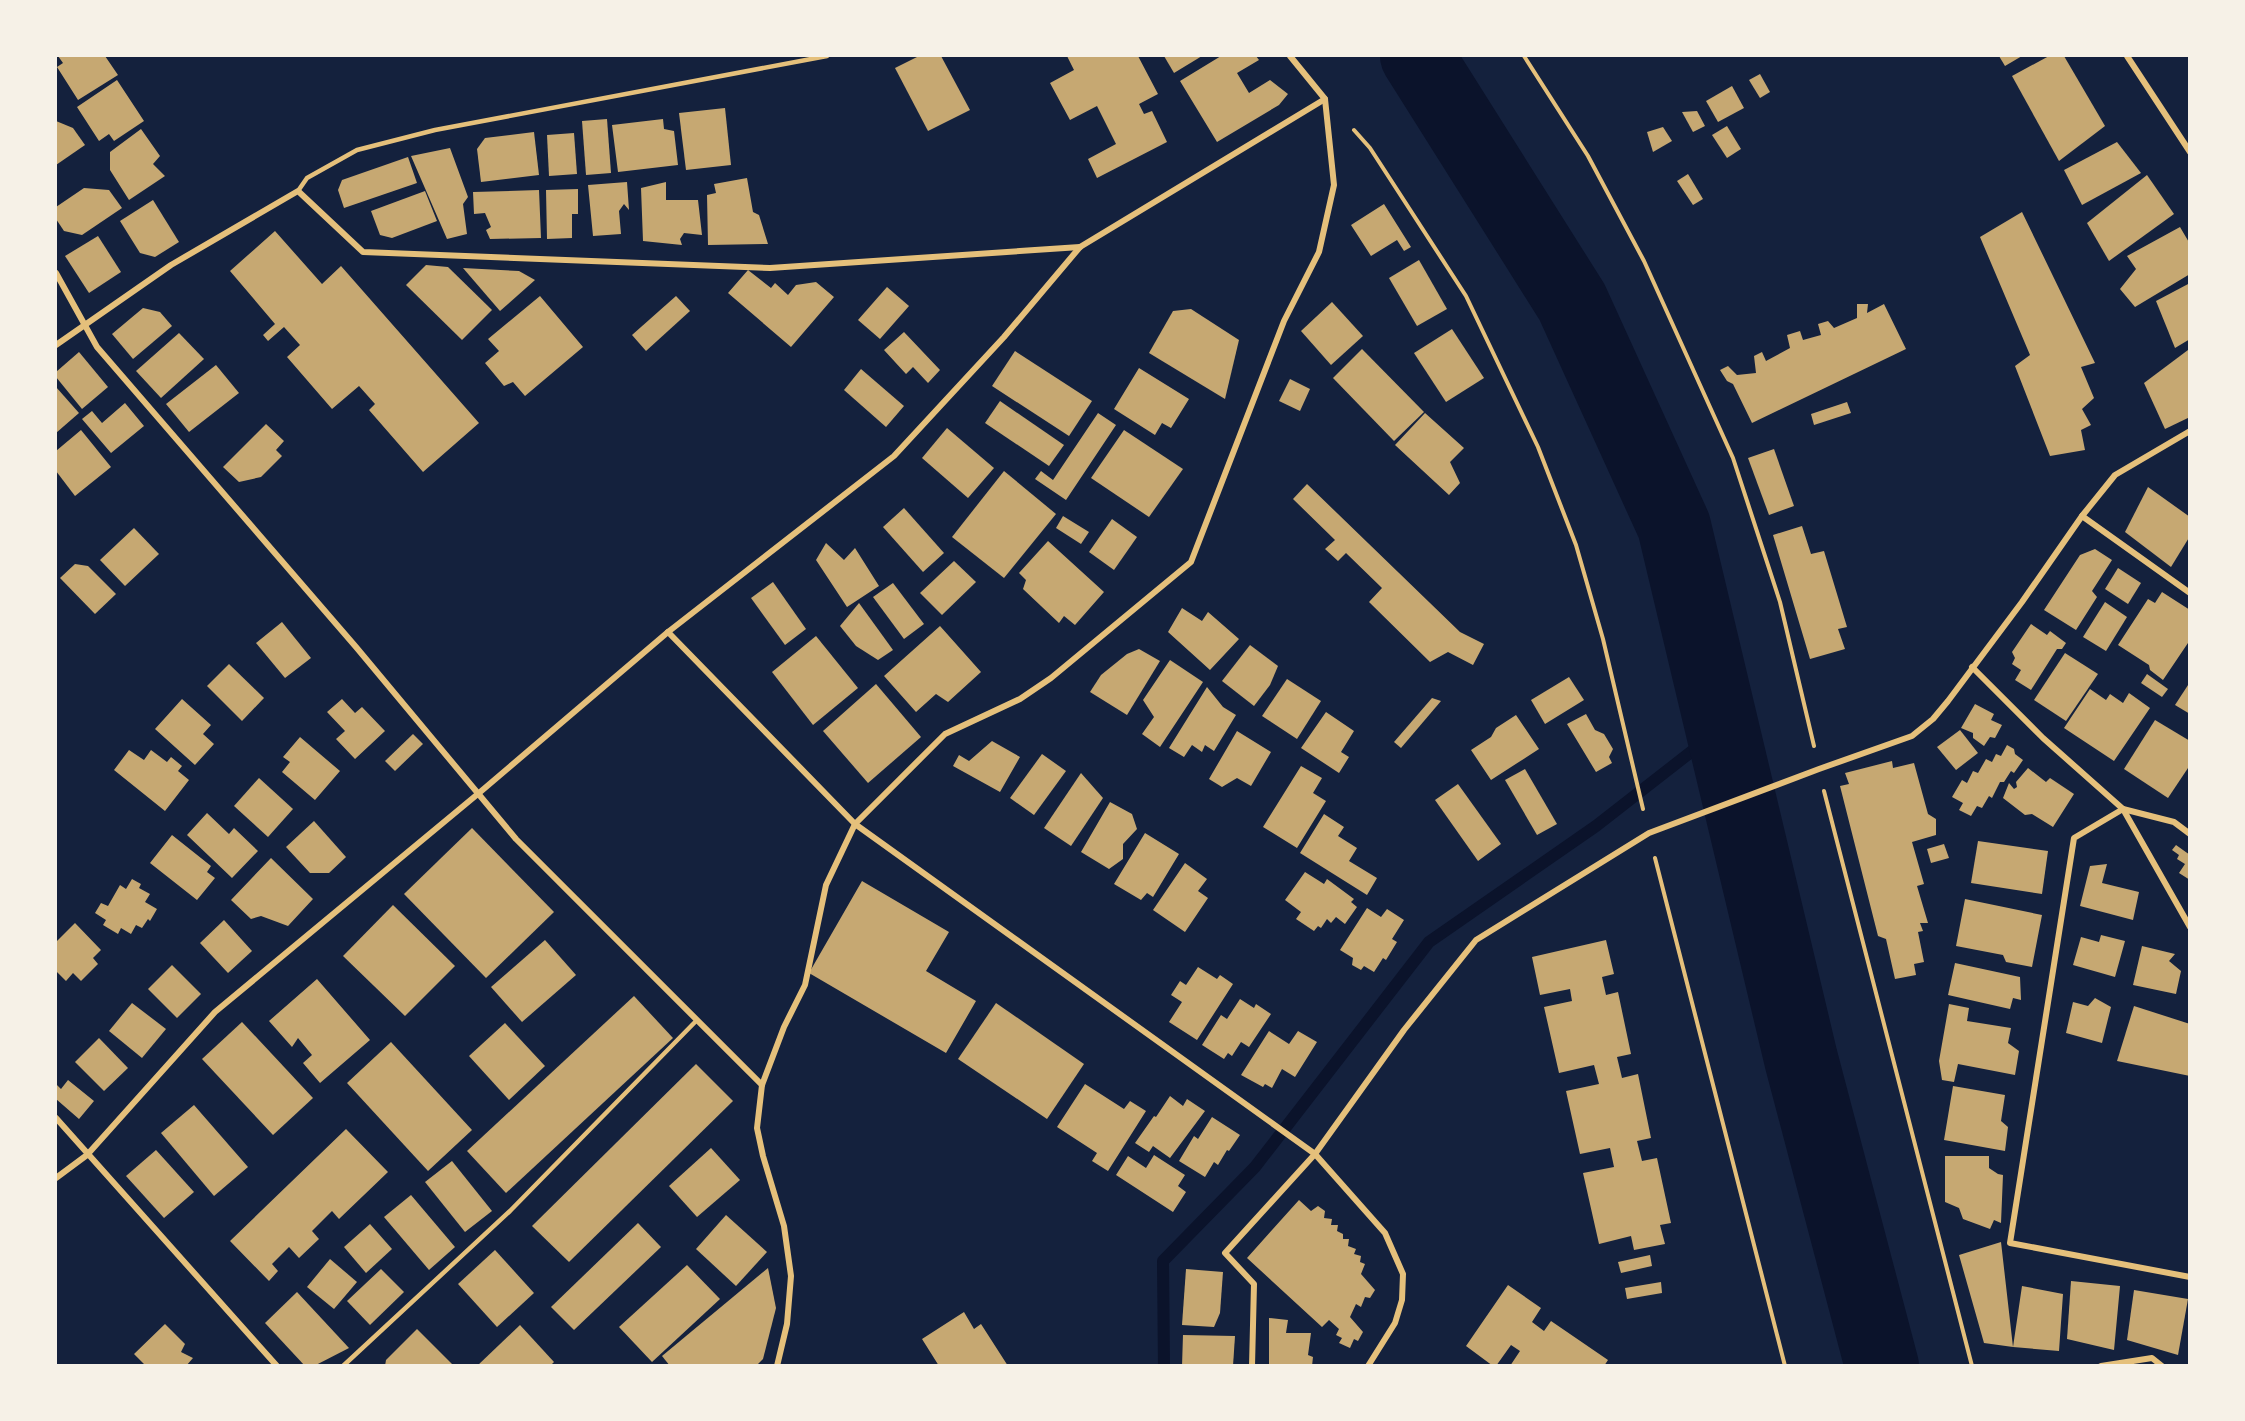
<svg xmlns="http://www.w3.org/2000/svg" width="2245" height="1421" viewBox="0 0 2245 1421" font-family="Raleway,sans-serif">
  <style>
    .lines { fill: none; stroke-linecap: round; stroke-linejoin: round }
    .stream { stroke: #0b132b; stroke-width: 12 }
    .river { stroke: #0b132b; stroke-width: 74 }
    .building { fill: #c6a872 }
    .path { stroke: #e5c07b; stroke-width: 4 }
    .service { stroke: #e5c07b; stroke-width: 4.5 }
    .minor { stroke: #e5c07b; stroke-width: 6 }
  </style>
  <rect width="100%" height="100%" fill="#14213d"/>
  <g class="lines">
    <!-- stream -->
    <path class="stream" d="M1164,1366L1163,1261L1255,1167L1429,942L1596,826L1723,727"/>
    <!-- river -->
    <path class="river" d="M1417,56L1572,302L1674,526L1801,1059L1882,1366"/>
  </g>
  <!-- building -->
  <g class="building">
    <path d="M58,56H105L118,75L78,100L57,67L63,63Z"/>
    <path d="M919,56H941L970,110L928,131L895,68Z"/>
    <path d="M1067,56H1138L1158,94L1139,104L1144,114L1152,111L1167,142L1097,178L1088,159L1116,144L1097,106L1070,120L1050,83L1074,70Z"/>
    <path d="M1164,56H1202L1174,73Z"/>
    <path d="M1221,56H1256L1259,60L1237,73L1249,93L1270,80L1288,94L1279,105L1217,142L1180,81Z"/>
    <path d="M1999,56H2022L2005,66Z"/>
    <path d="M2049,56H2064L2105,126L2059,161L2012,76Z"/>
    <path d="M1760,74L1770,92L1760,98L1749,80Z"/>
    <path d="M117,80L144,121L114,141L109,134L99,141L77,107Z"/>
    <path d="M1732,86L1744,108L1718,122L1706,101Z"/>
    <path d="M725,108L731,165L686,170L679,113Z"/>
    <path d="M1697,111L1705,126L1693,132L1682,112Z"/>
    <path d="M607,119L611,173L586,175L582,121Z"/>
    <path d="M663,119L664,129L674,131L678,165L618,172L612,125Z"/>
    <path d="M56,121L73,128L85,145L56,165Z"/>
    <path d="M1727,126L1741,149L1727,158L1712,135Z"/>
    <path d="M1663,127L1672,141L1653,152L1647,132Z"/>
    <path d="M141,129L160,156L153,164L165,176L129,200L110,170V152Z"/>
    <path d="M534,132L539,175L481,182L477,149L485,138Z"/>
    <path d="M574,133L577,174L549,176L547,135Z"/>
    <path d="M2117,142L2141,173L2082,205L2064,170Z"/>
    <path d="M450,148L468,197L463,204L467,234L447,239L411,156Z"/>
    <path d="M408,157L417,183L344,208L338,190L342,180Z"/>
    <path d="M1688,174L1703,199L1693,205L1677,181Z"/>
    <path d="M2147,175L2174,214L2109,261L2087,223Z"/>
    <path d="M747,178L753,212L759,215L768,244L708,245L707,195L716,193L714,184Z"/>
    <path d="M627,182L629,210L624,204L619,211L621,234L593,236L588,185Z"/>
    <path d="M666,182V200H698L702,235L684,233L680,239L682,245L643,241L641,188Z"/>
    <path d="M84,188L109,190L122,208L82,235L64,231L56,219V207Z"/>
    <path d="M578,189V214H572V238L547,239L546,190Z"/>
    <path d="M539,190L541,238L490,239L486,230L491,227L485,213L474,214L473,192Z"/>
    <path d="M425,191L437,221L392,238L380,235L371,211Z"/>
    <path d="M153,200L179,242L155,257L140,253L120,221Z"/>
    <path d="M1384,204L1411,247L1404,251L1397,240L1371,256L1351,225Z"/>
    <path d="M2022,212L2095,363L2081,367L2094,398L2082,409L2091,425L2081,430L2085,450L2050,456L2015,366L2030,355L1980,237Z"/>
    <path d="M2180,227L2190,244V274L2135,307L2120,289L2136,269L2127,256Z"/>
    <path d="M275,231L322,284L341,266L479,423L423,472L369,410L375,404L359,386L332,409L287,357L300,345L284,327L268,341L263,335L275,324L230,271Z"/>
    <path d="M98,236L121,272L89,293L65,256Z"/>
    <path d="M1419,260L1447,309L1417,326L1389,278Z"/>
    <path d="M426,265L448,267L492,310L462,340L406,285Z"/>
    <path d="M463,268L519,271L535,280L500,311Z"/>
    <path d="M748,270L771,288L775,283L788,295L796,285L816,282L834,297L791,347L728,293Z"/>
    <path d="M2190,283V339L2175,348L2156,301Z"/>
    <path d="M887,287L909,306L880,339L858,320Z"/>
    <path d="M540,296L583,347L525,396L513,382L504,386L485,363L499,351L488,339Z"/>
    <path d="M676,296L690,311L646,351L632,335Z"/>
    <path d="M1332,302L1363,336L1331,365L1301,331Z"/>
    <path d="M1857,304H1868L1867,313L1884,304L1906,349L1752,423L1733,384L1727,381L1720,370L1728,366L1737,375L1756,373L1754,356L1762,352L1766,361L1790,348L1787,335L1800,331L1803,340L1821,335L1818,324L1828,321L1834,328L1857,318Z"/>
    <path d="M143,308L160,312L172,326L133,359L112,334Z"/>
    <path d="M1191,309L1239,340L1225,399L1149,353L1173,311Z"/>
    <path d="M1452,329L1484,378L1446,402L1414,353Z"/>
    <path d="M904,332L940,370L928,383L913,367L906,374L884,350Z"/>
    <path d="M179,333L204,359L161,398L136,371Z"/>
    <path d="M1362,349L1424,412L1394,441L1333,378Z"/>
    <path d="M2188,350L2190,417L2165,429L2144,383Z"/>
    <path d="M1015,351L1092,401L1069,436L992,386Z"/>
    <path d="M79,352L108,387L82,409L56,377V372Z"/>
    <path d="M216,365L239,393L189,432L166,404Z"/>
    <path d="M1139,368L1189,399L1171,428L1162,423L1155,435L1114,409Z"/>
    <path d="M861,369L904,406L886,427L844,390Z"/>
    <path d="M1290,379L1310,389L1300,411L1279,401Z"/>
    <path d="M56,387L79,413L56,433Z"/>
    <path d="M1000,401L1064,445L1049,466L985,423Z"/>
    <path d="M1847,402L1851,413L1814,425L1811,414Z"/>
    <path d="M125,403L144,426L111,453L82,419L92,411L102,423Z"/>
    <path d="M1098,413L1116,425L1066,500L1035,479L1041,471L1053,480Z"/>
    <path d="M1425,413L1464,448L1450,462L1460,483L1449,495L1395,445Z"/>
    <path d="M266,424L284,441L276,450L282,456L261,477L239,482L223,467Z"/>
    <path d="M947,428L994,468L968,498L922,458Z"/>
    <path d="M81,430L111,467L75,496L56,471V451Z"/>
    <path d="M1124,430L1183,469L1149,517L1091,478Z"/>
    <path d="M1774,449L1794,506L1769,515L1748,458Z"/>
    <path d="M1004,471L1056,514L1004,578L952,537Z"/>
    <path d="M1307,484L1460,632L1484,644L1473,665L1448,652L1430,662L1369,602L1382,588L1346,553L1338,561L1325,549L1335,540L1293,499Z"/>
    <path d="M2148,487L2190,517V536L2171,567L2125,532Z"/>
    <path d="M904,508L944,553L923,572L883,527Z"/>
    <path d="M1063,516L1089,532L1081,544L1056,528Z"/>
    <path d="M1112,519L1137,537L1114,570L1089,552Z"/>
    <path d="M1802,526L1811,554L1824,551L1847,627L1838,629L1845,649L1810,659L1773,535Z"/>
    <path d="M134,528L159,554L125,586L100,560Z"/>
    <path d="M1048,541L1104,592L1075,625L1064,616L1059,623L1023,589L1026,580L1019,573Z"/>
    <path d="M826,543L844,560L855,548L879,586L847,607L816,560Z"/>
    <path d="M2095,549L2112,560L2092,591L2097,597L2076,630L2044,610L2080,555Z"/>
    <path d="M954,561L976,582L942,615L920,593Z"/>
    <path d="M75,564L88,566L116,594L95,614L60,578Z"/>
    <path d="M2118,568L2141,583L2128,604L2105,589Z"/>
    <path d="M773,582L806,629L785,645L751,598Z"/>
    <path d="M893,583L924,624L904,639L873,597Z"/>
    <path d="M2162,592L2190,610V640L2163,680L2150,670L2149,665L2118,645L2148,599L2155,603Z"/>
    <path d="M2105,602L2127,617L2106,651L2083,637Z"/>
    <path d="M859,603L893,650L878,660L856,646L840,626Z"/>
    <path d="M1182,608L1202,621L1208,612L1239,639L1210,670L1168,632Z"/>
    <path d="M282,622L311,658L285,678L256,643Z"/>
    <path d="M2031,624L2047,635L2050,631L2066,643L2062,649H2057L2031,690L2015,680L2021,670L2012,664L2015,658L2012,652Z"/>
    <path d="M940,626L981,672L948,702L936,694L916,712L884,676Z"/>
    <path d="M816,636L858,688L813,725L772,672Z"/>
    <path d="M1250,645L1278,666L1270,685L1254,706L1222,681Z"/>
    <path d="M1139,649L1160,661L1127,715L1090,692L1101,675L1127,654Z"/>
    <path d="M2065,653L2098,674L2066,721L2034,700Z"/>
    <path d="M1170,660L1203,682L1160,747L1142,734L1154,717L1143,700Z"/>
    <path d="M229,664L264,698L242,721L207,686Z"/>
    <path d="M2147,674L2168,689L2162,697L2141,683Z"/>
    <path d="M1569,677L1584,700L1545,724L1531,700Z"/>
    <path d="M1287,679L1321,701L1297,739L1262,716Z"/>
    <path d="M2190,682V714L2175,705Z"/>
    <path d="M876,684L921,737L868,783L823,731Z"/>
    <path d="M1207,687L1223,707L1236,715L1214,751L1205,745L1202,752L1192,745L1184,757L1169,748Z"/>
    <path d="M2090,689L2106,700L2110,694L2123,703L2129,693L2150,708L2114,761L2064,728Z"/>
    <path d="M1432,698L1441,701L1401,748L1394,742Z"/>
    <path d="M182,699L211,725L203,734L214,744L195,765L155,729Z"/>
    <path d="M342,699L355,713L362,707L385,731L355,759L336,739L345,731L327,712Z"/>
    <path d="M1975,704L1994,714L1991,720L2002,725L1995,738L1990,737L1984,746L1973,738V733L1961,728Z"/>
    <path d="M1326,712L1354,731L1341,752L1349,757L1339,773L1301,748Z"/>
    <path d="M1586,714L1595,730L1604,734L1613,749L1609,757L1612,763L1596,772L1567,724Z"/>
    <path d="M1516,715L1539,749L1491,780L1471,750L1491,737L1496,728Z"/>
    <path d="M2155,720L2190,741V765L2168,798L2124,769Z"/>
    <path d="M1960,730L1978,753L1956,770L1937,747Z"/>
    <path d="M1237,731L1271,752L1251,786L1237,778L1222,787L1209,779Z"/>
    <path d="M413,734L423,744L395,771L385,761Z"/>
    <path d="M300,737L340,771L315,800L282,772L290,762L283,757Z"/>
    <path d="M992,741L1020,757L1000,792L953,766L959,755L969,761Z"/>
    <path d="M2007,745L2014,749L2015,754L2023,760L2014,773L2011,771L2004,782H2000L1992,798L1989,796L1982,808L1977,806L1971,816L1959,810L1963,803L1952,797L1962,780L1967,783L1973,771L1978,773L1986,759L1992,762L1996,754L2001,756Z"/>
    <path d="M129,750L144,760L151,750L167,762L171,757L182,766L178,771L189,780L165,811L114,770Z"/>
    <path d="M1042,754L1066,771L1034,815L1010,798Z"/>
    <path d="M1892,761L1893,768L1914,763L1928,814L1936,819V835L1912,842L1924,884L1917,886L1928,923H1920L1923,931L1918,932L1924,962L1914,964L1916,975L1895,979L1886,939L1878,936L1840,786L1849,784L1845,773Z"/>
    <path d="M1301,766L1322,778L1313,793L1326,801L1297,848L1263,827Z"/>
    <path d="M2028,768L2046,782L2050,778L2074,794L2053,827L2032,814L2025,815L2003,798L2009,783L2014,789L2017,787L2016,782Z"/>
    <path d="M1525,769L1557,824L1537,835L1505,780Z"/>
    <path d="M1081,773L1103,798L1071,846L1044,828Z"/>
    <path d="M259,778L293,809L268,837L234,806Z"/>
    <path d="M1458,784L1501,844L1478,861L1435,800Z"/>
    <path d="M1110,802L1132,814L1137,829L1123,844V859L1109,869L1081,852Z"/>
    <path d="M207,813L229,834L234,828L258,851L232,878L187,835Z"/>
    <path d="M1324,814L1344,827L1338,836L1357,848L1349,861L1377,878L1367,895L1300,853Z"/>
    <path d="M314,821L346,857L329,873H310L286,847Z"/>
    <path d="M472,828L554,912L486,978L404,894Z"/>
    <path d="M1145,833L1179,854L1153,897L1147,893L1141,900L1114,884Z"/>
    <path d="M172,835L211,866L207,872L215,878L197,900L150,863Z"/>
    <path d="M1978,841L2048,851L2042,894L1971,883Z"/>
    <path d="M1944,844L1949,858L1931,863L1927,849Z"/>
    <path d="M2176,845L2190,855V880L2179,873L2185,864L2177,859L2179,855L2172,850Z"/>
    <path d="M271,858L313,899L288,926L261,916L251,919L231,900Z"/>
    <path d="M1185,863L1207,879L1198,891L1208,898L1185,932L1153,910Z"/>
    <path d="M2107,864L2102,883L2139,892L2133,920L2080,906L2090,866Z"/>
    <path d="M1305,872L1324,884L1327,879L1354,899L1351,902L1357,907L1345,924L1336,917L1331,923L1327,919L1321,928L1318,926L1314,931L1296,919L1301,912L1285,900Z"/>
    <path d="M132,879L141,884L139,888L150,894L145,902L157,909L150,921L148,919L142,928L136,925L131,934L121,928L118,934L103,925L106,920L95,913L101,903L108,906L120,885L126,889Z"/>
    <path d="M862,881L949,932L926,971L976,1001L946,1053L809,973Z"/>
    <path d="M1965,899L2042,915L2032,967L2006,962L2003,955L1956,946Z"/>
    <path d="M393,905L455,966L405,1016L343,956Z"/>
    <path d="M1367,908L1381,917L1387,909L1404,920L1392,939L1397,942L1386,960L1383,958L1374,972L1364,966L1361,970L1352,965L1353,958L1340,950Z"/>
    <path d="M224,920L252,951L228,973L200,943Z"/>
    <path d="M75,923L101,950L93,958L98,964L81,981L73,973L66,981L56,971V942Z"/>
    <path d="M2101,935L2125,941L2115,977L2073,965L2081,937L2099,942Z"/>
    <path d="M545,940L576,975L522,1022L491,987Z"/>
    <path d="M1606,940L1614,974L1602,977L1606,995L1618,992L1631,1054L1617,1057L1622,1078L1638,1074L1651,1138L1637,1141L1642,1161L1657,1158L1671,1223L1660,1225L1665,1244L1634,1250L1631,1236L1599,1244L1583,1173L1614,1167L1610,1148L1580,1154L1566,1091L1599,1084L1594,1065L1559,1073L1544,1007L1572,1001L1570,989L1540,995L1532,957Z"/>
    <path d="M2142,946L2175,954L2169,961L2181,971L2176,994L2133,985Z"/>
    <path d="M1955,963L2020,977L2021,1000L2013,998L2010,1009L1948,995Z"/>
    <path d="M172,965L201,994L177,1018L148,989Z"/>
    <path d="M1198,967L1217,979L1220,975L1233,984L1197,1040L1169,1022L1182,1002L1171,995L1180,981L1186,985Z"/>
    <path d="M317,979L370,1040L320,1083L303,1063L312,1055L298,1038L292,1047L269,1021Z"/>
    <path d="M634,996L673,1038L506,1193L467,1151Z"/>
    <path d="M2095,998L2111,1007L2102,1043L2066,1033L2073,1002L2088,1006Z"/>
    <path d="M1240,999L1254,1008L1256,1004L1271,1014L1249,1047L1241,1042L1232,1056L1228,1053L1224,1059L1202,1045L1221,1015L1227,1019Z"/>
    <path d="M132,1003L166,1029L142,1058L109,1031Z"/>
    <path d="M996,1003L1084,1064L1047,1119L958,1059Z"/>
    <path d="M1949,1004L1969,1008L1967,1021L2011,1028L2008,1043L2019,1051L2015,1075L1958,1064L1954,1082L1942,1080L1939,1061Z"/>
    <path d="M2134,1006L2190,1024V1076L2117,1061Z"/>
    <path d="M242,1022L313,1098L273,1135L202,1059Z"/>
    <path d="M505,1023L545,1066L509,1100L469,1056Z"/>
    <path d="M1269,1031L1289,1044L1298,1031L1317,1042L1295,1077L1282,1069L1272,1088L1265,1084L1263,1087L1241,1075Z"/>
    <path d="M99,1038L128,1068L104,1091L75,1062Z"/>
    <path d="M391,1042L472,1130L428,1171L347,1083Z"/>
    <path d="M696,1064L733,1101L569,1262L532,1226Z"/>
    <path d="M68,1080L94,1101L79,1119L56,1099V1084L61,1089Z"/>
    <path d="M1085,1084L1124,1109L1130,1101L1146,1111L1108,1171L1092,1161L1097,1153L1057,1127Z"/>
    <path d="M1953,1086L2005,1095L2001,1121L2008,1127L2005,1151L1944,1140Z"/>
    <path d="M1170,1096L1183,1106L1187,1099L1205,1111L1170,1158L1153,1146L1149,1152L1135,1143L1154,1116L1156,1117Z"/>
    <path d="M194,1105L248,1167L214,1196L161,1133Z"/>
    <path d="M1212,1117L1240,1135L1229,1151L1227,1150L1218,1165L1214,1162L1205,1177L1179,1161L1194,1136L1198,1139Z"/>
    <path d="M346,1129L388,1172L339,1219L332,1211L312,1231L319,1239L299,1258L289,1247L272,1264L278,1271L269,1281L230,1241Z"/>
    <path d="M711,1148L740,1180L697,1217L669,1186Z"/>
    <path d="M156,1150L194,1192L164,1218L126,1176Z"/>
    <path d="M1154,1155L1185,1175L1178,1186L1186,1192L1173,1212L1116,1175L1128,1156L1146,1168Z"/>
    <path d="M1945,1156H1989V1168L1998,1174L2003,1175L2001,1223L1994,1220L1990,1229L1963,1219L1959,1208L1945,1202Z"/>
    <path d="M452,1161L492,1211L465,1232L425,1182Z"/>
    <path d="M411,1195L455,1247L429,1270L384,1217Z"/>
    <path d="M1299,1200L1311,1211L1318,1206L1325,1211L1324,1218L1332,1219L1331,1225H1338L1337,1231L1343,1234V1239H1349L1348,1246L1356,1249L1354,1254L1361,1256L1360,1262L1365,1264L1361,1274L1375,1290L1370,1298L1365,1297L1361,1307L1356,1304L1350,1317L1363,1332L1358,1341L1354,1339L1350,1348L1339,1343L1342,1338L1336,1335L1339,1329L1329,1320L1322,1327L1247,1258Z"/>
    <path d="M726,1215L767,1252L736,1286L696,1249Z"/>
    <path d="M638,1223L661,1247L574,1330L551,1307Z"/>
    <path d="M370,1224L392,1249L366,1273L344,1247Z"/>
    <path d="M2001,1242L2013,1347L2022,1286L2063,1294L2059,1351L2013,1347L1984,1343L1959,1255Z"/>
    <path d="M495,1250L534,1293L497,1327L458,1284Z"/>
    <path d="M1650,1255L1652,1266L1621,1273L1618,1262Z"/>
    <path d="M330,1259L357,1282L334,1309L307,1287Z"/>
    <path d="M687,1265L720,1299L652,1362L619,1327Z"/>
    <path d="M768,1268L776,1308L763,1359L756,1366H670L662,1356Z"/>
    <path d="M381,1269L404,1292L370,1325L347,1301Z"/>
    <path d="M1186,1269L1223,1272L1220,1313L1214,1327L1182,1325Z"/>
    <path d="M2071,1281L2120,1286L2114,1350L2067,1339Z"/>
    <path d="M1661,1282L1662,1293L1627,1299L1625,1288Z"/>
    <path d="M1508,1285L1541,1308L1532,1322L1544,1331L1551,1321L1608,1360L1604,1366H1510L1520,1351L1511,1345L1496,1366H1493L1466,1346Z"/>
    <path d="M2134,1290L2188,1299L2178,1355L2127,1340Z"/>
    <path d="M297,1292L349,1348L314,1366H305L265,1323Z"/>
    <path d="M964,1312L974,1329L981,1324L1008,1366H939L922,1339Z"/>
    <path d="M1269,1318L1288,1320L1286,1333H1311L1308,1355L1313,1357L1312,1366H1269Z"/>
    <path d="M165,1324L185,1344L181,1352L193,1358L186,1366H146L134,1354Z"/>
    <path d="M520,1325L554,1362L550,1366H477Z"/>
    <path d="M417,1329L454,1366H385L386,1360Z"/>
    <path d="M1183,1335L1235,1336L1233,1366H1182Z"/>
  </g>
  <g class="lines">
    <!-- path -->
    <g class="path">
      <path d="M1524,56L1588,156L1644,261L1733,458L1780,602L1814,746"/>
      <path d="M1354,130L1370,148L1466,296L1538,447L1576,545L1603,639L1643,809"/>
      <path d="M1824,791L1972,1366"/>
      <path d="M1655,858L1785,1366"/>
    </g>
    <!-- service -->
    <g class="service">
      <path d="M298,191L307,178L357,150L435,130L827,56"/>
      <path d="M343,1366L510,1211L696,1021"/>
    </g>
    <!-- minor -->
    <g class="minor">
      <path d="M2127,56L2190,152"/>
      <path d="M56,273L97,347L356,647L516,839L762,1085"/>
      <path d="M56,345L171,265L298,191L363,252L770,268L1080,247"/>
      <path d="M2082,516L2190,593"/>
      <path d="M668,632L855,824L1315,1154L1385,1233L1403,1274L1402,1300L1395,1323L1368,1366"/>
      <path d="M1972,667L2043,738L2123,809L2190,927"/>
      <path d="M2190,834L2174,822L2123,809L2074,838L2010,1243L2190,1277"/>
      <path d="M56,1118L277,1366"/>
      <path d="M56,1178L87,1155L215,1012L479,793L668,632L894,456L1004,337L1080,247L1325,99"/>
      <path d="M777,1366L787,1324L791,1276L784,1226L763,1156L757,1128L762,1085L784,1027L805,985L826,885L855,824L945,734L1020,699L1051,678L1191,562L1284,321L1319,252L1334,185L1325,99L1290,56"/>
      <path d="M1252,1366L1254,1284L1225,1253L1315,1154L1404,1030L1476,940L1649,833L1819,769L1912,736L1933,719L1948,701L2022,602L2082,516L2115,475L2190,431"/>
      <path d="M2101,1366L2152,1358L2162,1366"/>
    </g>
  </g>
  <!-- border -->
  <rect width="2245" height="1421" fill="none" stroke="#f6f1e7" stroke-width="114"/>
</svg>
